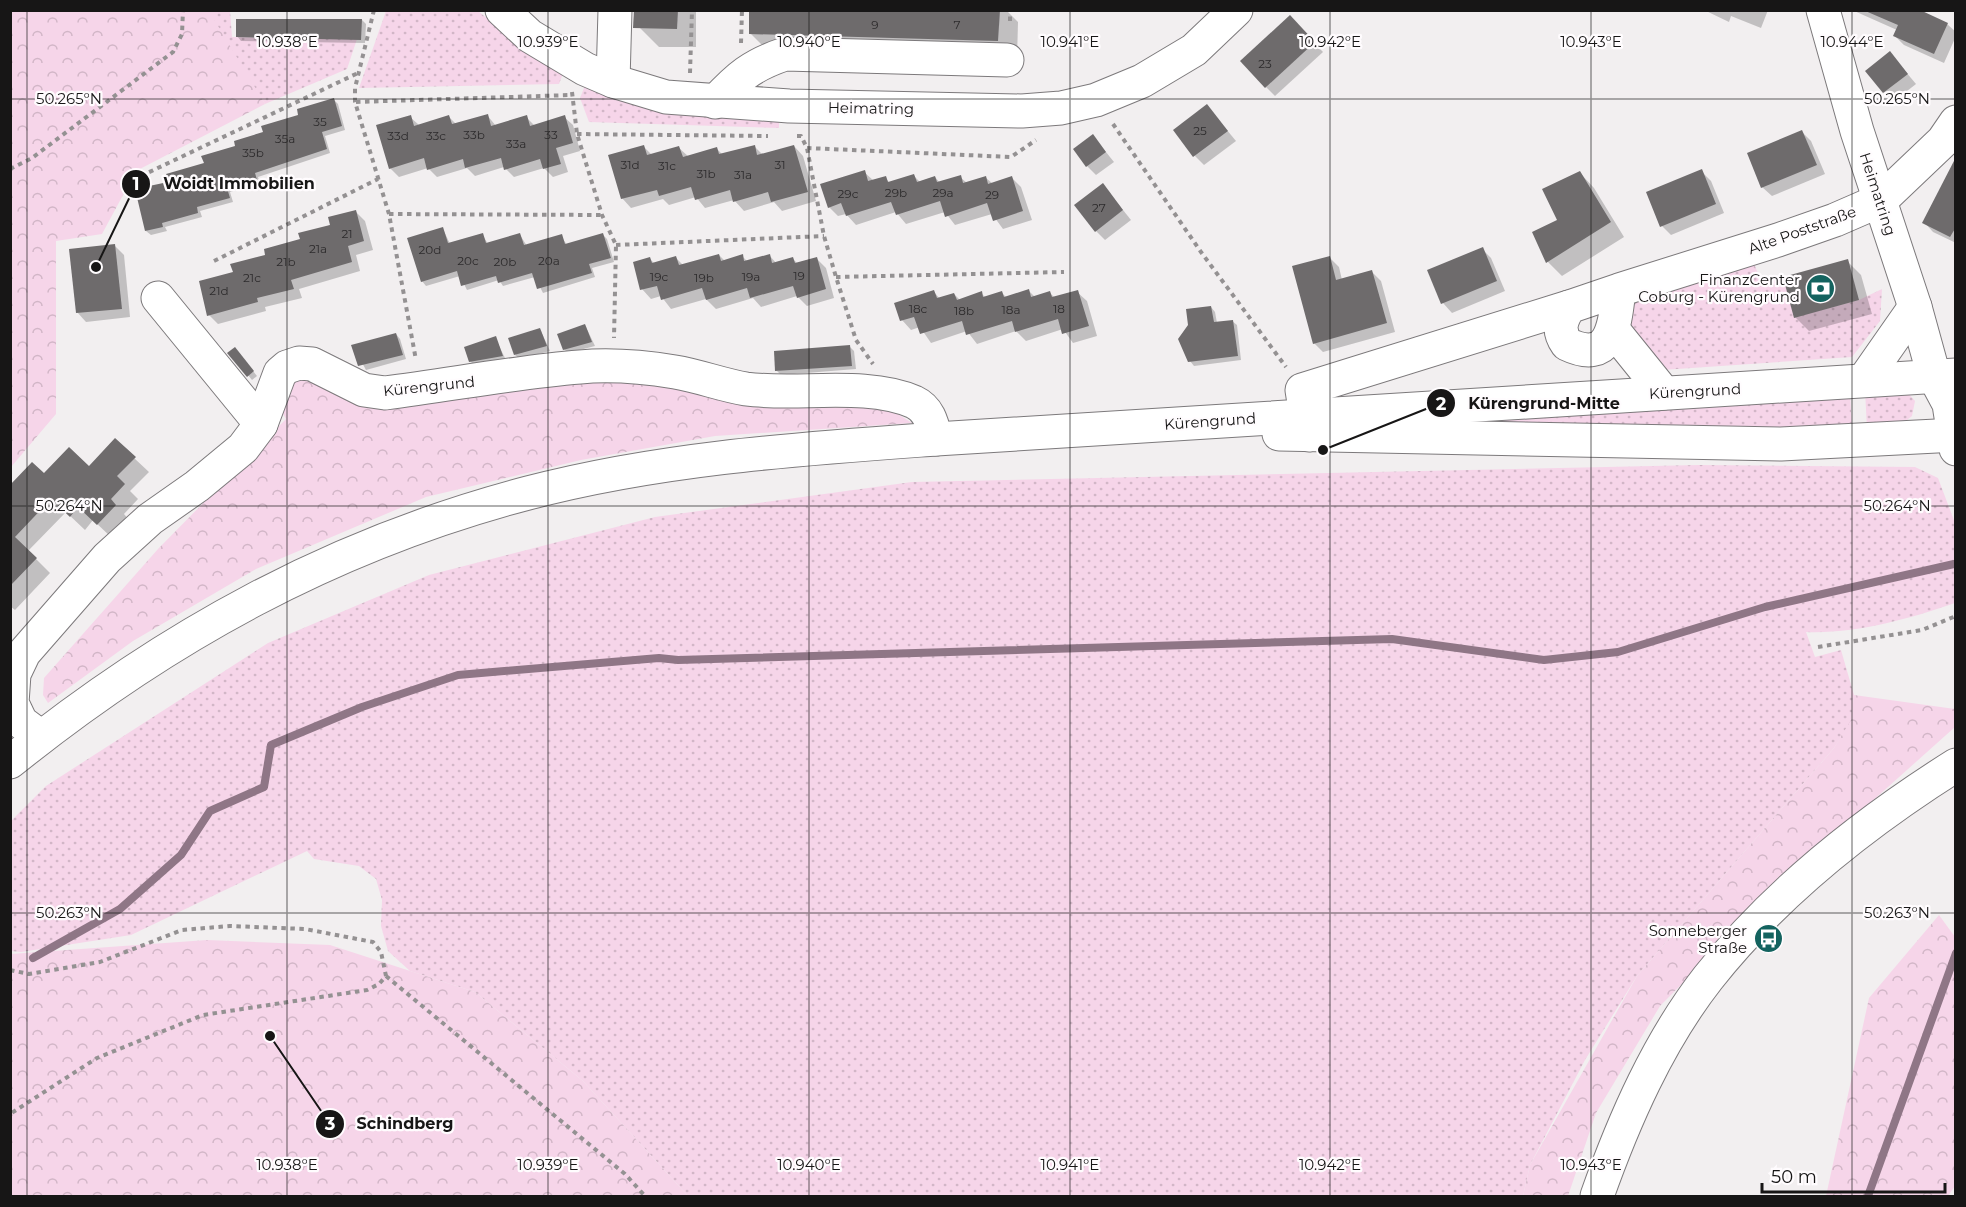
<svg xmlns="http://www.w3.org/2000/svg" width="1966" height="1207" viewBox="0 0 1966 1207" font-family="Montserrat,sans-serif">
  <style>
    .grass { fill: url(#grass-dots) }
    .forest { fill: url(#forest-crowns) }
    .shadow { fill: #0003 }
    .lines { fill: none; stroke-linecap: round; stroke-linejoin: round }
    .stream { stroke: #8f7686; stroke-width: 8 }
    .building { fill: #6e6b6c }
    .minor-casing { stroke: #7c797b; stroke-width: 35 }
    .major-casing { stroke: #7c797b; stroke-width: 35 }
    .path { stroke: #949192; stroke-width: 4; stroke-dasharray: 4.5 4.5; stroke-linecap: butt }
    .minor { stroke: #fff; stroke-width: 33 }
    .major { stroke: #fff; stroke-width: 33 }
    .ticks { fill: none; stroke: #171616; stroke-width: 1.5; stroke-opacity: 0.45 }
    .labels { text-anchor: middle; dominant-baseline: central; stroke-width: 4.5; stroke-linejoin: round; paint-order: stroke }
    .number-label { font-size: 12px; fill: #2d2b2c }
    .street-label { font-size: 15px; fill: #171616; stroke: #fffcfe }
    .poi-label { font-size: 15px; fill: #171616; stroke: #fffcfe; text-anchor: end }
    .ticks-label { font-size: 15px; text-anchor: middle; fill: #171616; stroke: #fffcfe; stroke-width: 4.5; stroke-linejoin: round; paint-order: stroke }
    .leader { fill: none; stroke: #171616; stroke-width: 2 }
    .callout-dot { fill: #171616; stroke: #fffcfe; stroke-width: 2 }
    .mark-label { font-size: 18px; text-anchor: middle; font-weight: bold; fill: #fff }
    .callout-label { font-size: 16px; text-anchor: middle; font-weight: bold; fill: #171616; stroke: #fffcfe; stroke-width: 4.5; stroke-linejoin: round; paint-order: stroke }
  </style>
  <defs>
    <pattern id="grass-dots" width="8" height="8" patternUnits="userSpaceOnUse" patternTransform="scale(1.5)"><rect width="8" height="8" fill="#f6d5e9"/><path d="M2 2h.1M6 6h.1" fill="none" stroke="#d2b6c7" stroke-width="1.8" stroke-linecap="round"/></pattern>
    <pattern id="forest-crowns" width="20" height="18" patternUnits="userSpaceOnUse" patternTransform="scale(1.5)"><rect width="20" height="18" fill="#f6d5e9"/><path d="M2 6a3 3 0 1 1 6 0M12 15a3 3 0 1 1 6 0" fill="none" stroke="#d2b6c7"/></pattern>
  </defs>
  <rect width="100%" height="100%" fill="#f2eff0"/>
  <!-- grass -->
  <g class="grass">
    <path d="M206,11H230L232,37L357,39L347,69L265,104Z"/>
    <path d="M386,11H478L530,54L565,68L559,84L359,88Z"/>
    <path d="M588,78L779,118V128L589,122L580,98Z"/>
    <path d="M1752,259L1760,278L1783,277L1794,317L1859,300L1882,289L1880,321L1852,357L1662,370L1623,321L1635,293Z"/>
    <path d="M1865,390L1907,392L1915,401L1912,416L1902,424L1867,429Z"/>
    <path d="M1850,393L1852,428L1807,431L1391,420Z"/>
    <path d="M1699,465L1915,467L1938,478L1955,523V603C1909,619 1855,634 1806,632L1815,657L1841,650L1854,695L1852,720L1834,748L1637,976L1585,1060L1530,1165L1523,1196H688L583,1081L475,992L410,971L388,951L381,926L382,900L376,879L359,866L314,859L307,851L131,935L21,952L11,951L10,822L46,786L268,643L429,575L655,517L912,482Z"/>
  </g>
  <!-- forest -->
  <g class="forest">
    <path d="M11,10L209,11L265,104L136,171L102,234L56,241V414L11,467Z"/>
    <path d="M297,375L334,382L606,378L859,402L898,414L912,423L715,436L581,460L426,497L256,569L133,641L48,703L43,695L44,678L158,549L286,419L278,405Z"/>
    <path d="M1854,695L1955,709V727L1793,872L1660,1006L1596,1113L1568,1196H1523L1530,1165L1637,976L1834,748L1851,720Z"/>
    <path d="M1939,915L1955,937V1186L1948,1196H1826L1869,998Z"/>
    <path d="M207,940L330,945L475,992L583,1081L688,1196H11V954Z"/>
  </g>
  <!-- shadow -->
  <g class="shadow">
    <path d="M640,10H696V47H659L640,28Z"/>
    <path d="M751,10H1006L1018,22L1017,59L769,52L750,33Z"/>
    <path d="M1704,10H1768L1761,28L1731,16L1729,22Z"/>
    <path d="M1852,10H1916L1947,24L1956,32V36L1944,63L1904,45L1895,36L1897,30Z"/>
    <path d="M362,20L366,24L365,43L241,41L237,36Z"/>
    <path d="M1299,27L1323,52L1275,96L1266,87Z"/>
    <path d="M1890,53L1916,84L1893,102L1884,92Z"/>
    <path d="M334,100L338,104L345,130L325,136L330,153L258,177L260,184L230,192L233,202L200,211L202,217L165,227L167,231L151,235L146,231L170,183Z"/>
    <path d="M1207,106L1236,141L1204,165L1195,156Z"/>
    <path d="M487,115L496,126L526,117L535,126L564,117L573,125L580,151L563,156L568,172L553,177L544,168L514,177L504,167L475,176L467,168L437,177L428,168L399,177L390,168L410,117L419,125L449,117L457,125Z"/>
    <path d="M1802,132L1811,141L1825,174L1772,196L1762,187Z"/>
    <path d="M1093,136L1114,162L1096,175L1087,166Z"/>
    <path d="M643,146L652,155L679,148L689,157L717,149L723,155L754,146L763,155L794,146L803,156L816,201L782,211L774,202L744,211L734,200L705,208L696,197L669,205L663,199L631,208L622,198Z"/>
    <path d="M1701,171L1711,181L1724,213L1671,235L1662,226Z"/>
    <path d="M864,172L874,181L885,178L890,183L914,176L920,182L935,177L940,183L960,177L967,183L985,177L993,184L1012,178L1021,187L1032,220L1003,229L992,214L955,225L945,212L906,224L896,212L856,225L846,214L838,216L829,207Z"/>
    <path d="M1580,173L1594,188L1624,237L1562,276L1548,262L1534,232L1559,221Z"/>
    <path d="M1103,185L1131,220L1105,240L1096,231Z"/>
    <path d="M1956,191V243L1933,232L1924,222Z"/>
    <path d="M356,212L365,221L373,250L356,255L360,271L299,289L302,298L265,307L266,311L218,324L209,315L234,273Z"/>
    <path d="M443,229L450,244L482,234L488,244L520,235L527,246L561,236L567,245L603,235L607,239L614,262L592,268L595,277L543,293L535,277L503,286L499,280L467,290L460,276L426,286L422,281Z"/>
    <path d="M115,246L124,255L130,317L86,322L77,312Z"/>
    <path d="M1482,249L1491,258L1505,291L1452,313L1443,303Z"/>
    <path d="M719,255L725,261L742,256L748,262L769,255L777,264L793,259L797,263L816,258L826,268L834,298L807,306L797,296L761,307L753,298L716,309L706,299L671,309L661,296L651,299L642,289L650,259L655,264L676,258L684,266Z"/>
    <path d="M1329,257L1339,267L1342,280L1372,272L1381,281L1395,332L1323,352L1314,343Z"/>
    <path d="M1847,261L1861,275L1872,314L1809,331L1795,317Z"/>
    <path d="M1029,291L1035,297L1050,293L1055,298L1077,292L1087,301L1097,336L1073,343L1063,329L1026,341L1016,331L977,344L967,331L931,343L920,327L911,330L902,320L934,292L940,299L954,294L960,300L981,293L986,298L1002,293L1007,298Z"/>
    <path d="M1211,307L1215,312L1217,323L1232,321L1237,325L1241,360L1194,366L1190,361Z"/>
    <path d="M585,325L595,346L568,353L564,349Z"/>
    <path d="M540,329L550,351L520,359L515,355Z"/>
    <path d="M396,334L400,339L406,359L366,370L353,346Z"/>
    <path d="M495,338L506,360L475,366L470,361Z"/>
    <path d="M850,347L854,351L856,369L781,375L777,371Z"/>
    <path d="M230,353H239L257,376L252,380Z"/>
    <path d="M134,458L149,472L130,491L138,499L124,514L129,520L112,538L93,520L85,530L66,512L28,551L50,573L15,610L10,606V487L44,475Z"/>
  </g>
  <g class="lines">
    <!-- stream -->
    <g class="stream">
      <path d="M33,958L120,909L181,855L210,811L264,787L271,745L362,707L458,675L659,658L678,660L1392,639L1544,660L1618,652L1765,607L1954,564"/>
      <path d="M1868,1196L1956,953"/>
    </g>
  </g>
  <!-- building -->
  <g class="building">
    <path d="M634,10H678L677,29L633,28Z"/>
    <path d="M749,10H1000L998,41L749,34Z"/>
    <path d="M1863,10H1920L1948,23L1934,54L1893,36L1898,25Z"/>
    <path d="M1290,15L1315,42L1265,88L1240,61Z"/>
    <path d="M236,19H362L361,40L236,37Z"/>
    <path d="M1890,51L1908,74L1883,93L1865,71Z"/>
    <path d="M334,98L342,126L322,132L327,149L255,173L257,180L227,188L230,198L197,207L198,213L162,223L163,227L145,231L135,189L168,182L166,174L204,163L201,156L235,146L234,141L263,132L261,126L298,115L297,109Z"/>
    <path d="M1207,104L1228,131L1193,157L1173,130Z"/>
    <path d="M488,114L491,126L527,115L530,126L565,115L573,143L556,148L561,164L543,169L540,159L504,170L501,158L465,168L463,159L427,170L424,158L389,169L376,125L411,115L414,126L449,115L452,124Z"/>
    <path d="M1802,130L1817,165L1761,188L1747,153Z"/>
    <path d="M1093,134L1106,152L1086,167L1073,149Z"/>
    <path d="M644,145L647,155L679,146L683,157L717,147L719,154L755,145L757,155L794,145L808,192L771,202L768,192L733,202L730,190L695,200L691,187L659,196L657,190L621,199L608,155Z"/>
    <path d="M1956,157V227L1950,237L1922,223Z"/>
    <path d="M1702,169L1716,204L1660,227L1646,192Z"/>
    <path d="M865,170L868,181L886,176L888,182L914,174L917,182L935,176L937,182L961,175L963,183L986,176L988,184L1012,176L1023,211L993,221L987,203L945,217L940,201L896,215L891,202L846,216L841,203L828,208L820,184Z"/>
    <path d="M1580,171L1611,222L1546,263L1532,232L1557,220L1542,189Z"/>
    <path d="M1103,183L1123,210L1095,232L1074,205Z"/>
    <path d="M356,210L364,241L348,246L352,262L291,280L294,289L257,298L258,302L207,316L199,281L233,272L230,264L265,255L264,249L300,239L298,233L330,225L328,217Z"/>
    <path d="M443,227L448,243L483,233L486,243L520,233L524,245L562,234L565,244L603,233L611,258L589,264L592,273L537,289L532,273L498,283L496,276L461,286L457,271L421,282L407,238Z"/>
    <path d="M115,244L122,309L76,313L69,249Z"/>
    <path d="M1483,247L1497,281L1441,304L1427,270Z"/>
    <path d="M719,254L721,261L743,254L744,261L770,254L772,263L793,257L795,263L817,257L826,289L797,298L793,286L750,298L747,288L706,300L702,288L661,300L657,286L640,290L633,262L650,257L652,263L676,256L679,265Z"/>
    <path d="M1330,256L1336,280L1372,270L1387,323L1313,344L1292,266Z"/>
    <path d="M1848,259L1859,300L1794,318L1783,277Z"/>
    <path d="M1029,289L1031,297L1050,291L1052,297L1078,290L1089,326L1062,334L1058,319L1015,332L1012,321L966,335L962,321L920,334L914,317L900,321L894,303L934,290L937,298L954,293L957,300L982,291L983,297L1002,291L1004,297Z"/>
    <path d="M1211,306L1214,322L1233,320L1238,356L1188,362L1178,339L1188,325L1186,309Z"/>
    <path d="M585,324L592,342L563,350L557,334Z"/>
    <path d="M540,328L547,346L514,355L508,338Z"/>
    <path d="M396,333L403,355L358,366L351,345Z"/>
    <path d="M496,336L503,356L469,362L464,347Z"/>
    <path d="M850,345L852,366L775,371L774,351Z"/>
    <path d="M235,347L254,371L247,377L227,353Z"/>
    <path d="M115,438L136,457L117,476L125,484L111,499L116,505L97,525L78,507L70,517L51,499L15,537L37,558L10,586V485L32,462L44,473L69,447L89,466Z"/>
  </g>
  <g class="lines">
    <defs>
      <g id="minor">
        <path d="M502,10L530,36L585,69L613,81L666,97L789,106L1022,111L1061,108L1096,100L1142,81L1194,50L1236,10"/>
        <path d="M1823,10L1857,131L1915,307L1934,376L1949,404L1956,449"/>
        <path d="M613,81L615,10"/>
        <path d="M715,102C738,77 752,65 785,54L1007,60"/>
        <path d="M1619,290L1569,307C1561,320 1557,330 1567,344C1613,366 1615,322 1619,290L1778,240L1835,220L1881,200L1943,141L1956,122"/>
        <path d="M158,298L261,424"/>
        <path d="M1614,331L1664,393"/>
        <path d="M1864,380L1915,307"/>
        <path d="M1309,435L1302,390L1569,307"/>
        <path d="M41,737L21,722L12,703L14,674L24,653L107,558L150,519L197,486L243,448L261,424L280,373L287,367L299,363L312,364L364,390L385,393C450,385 515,372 580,367C611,364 644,367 675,372C699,376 722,385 746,389C797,396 866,381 914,402C929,409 932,423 936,439"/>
        <path d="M1597,1196C1624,1120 1658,1042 1708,978C1776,892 1864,823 1956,765"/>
      </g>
      <g id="major">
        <path d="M1279,434L1781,444L1956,435"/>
        <path d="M10,762C166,636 334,544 528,493C661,458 799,449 936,439L1956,375"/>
      </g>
    </defs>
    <!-- minor casing -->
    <use href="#minor" class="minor-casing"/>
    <!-- major casing -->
    <use href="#major" class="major-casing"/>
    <!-- path -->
    <g class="path">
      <path d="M374,10L355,88V102L389,214L416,360"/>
      <path d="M1010,21V10"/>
      <path d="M741,43L742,10"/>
      <path d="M690,73L692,10"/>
      <path d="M572,92L577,134L602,215L616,245L614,338"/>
      <path d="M356,102L571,95"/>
      <path d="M1113,124L1201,252L1286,367"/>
      <path d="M577,134L768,136"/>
      <path d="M797,136H801L807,148L824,236L836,277L856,340L873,364"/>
      <path d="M807,148L1011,157L1036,140"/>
      <path d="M10,169L32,158L173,52L182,34L183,10"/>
      <path d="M141,176L358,73"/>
      <path d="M389,214L602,215"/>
      <path d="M616,245L824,236"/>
      <path d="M214,261L378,179"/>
      <path d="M836,277L1064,272"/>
      <path d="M1818,647L1922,630L1956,616"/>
      <path d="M10,970L29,974L100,962L182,930L230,926L305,929L373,942L381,952L386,976L379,984L367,990L203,1015L97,1058L10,1114"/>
      <path d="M386,976L625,1174L645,1196"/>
    </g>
    <!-- minor -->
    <use href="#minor" class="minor"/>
    <!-- major -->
    <use href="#major" class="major"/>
  </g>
  <!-- ticks -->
  <path class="ticks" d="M27,10V1196M287,10V1196M548,10V1196M809,10V1196M1070,10V1196M1330,10V1196M1591,10V1196M1852,10V1196M10,99H1956M10,506H1956M10,913H1956"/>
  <!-- icons -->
  <defs>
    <symbol id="bank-disc" viewBox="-11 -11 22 22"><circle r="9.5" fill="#14635f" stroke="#fffcfe"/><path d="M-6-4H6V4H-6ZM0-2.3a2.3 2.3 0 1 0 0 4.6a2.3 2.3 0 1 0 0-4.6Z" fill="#fff"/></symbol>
    <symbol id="bus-disc" viewBox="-11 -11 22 22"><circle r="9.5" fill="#14635f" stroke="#fffcfe"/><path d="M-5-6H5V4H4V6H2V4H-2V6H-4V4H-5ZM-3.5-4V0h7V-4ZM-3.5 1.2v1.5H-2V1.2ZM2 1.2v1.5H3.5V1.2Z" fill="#fff"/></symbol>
  </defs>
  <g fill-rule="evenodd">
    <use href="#bank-disc" x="1804" y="272" width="33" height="33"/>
    <use href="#bus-disc" x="1752" y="922" width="33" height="33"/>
  </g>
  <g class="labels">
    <!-- number labels -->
    <g class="number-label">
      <text x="875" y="24">9</text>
      <text x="957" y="24">7</text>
      <text x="1265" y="63">23</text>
      <text x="320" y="121">35</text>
      <text x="1200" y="130">25</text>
      <text x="474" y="134">33b</text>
      <text x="551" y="134">33</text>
      <text x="398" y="135">33d</text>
      <text x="436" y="135">33c</text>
      <text x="285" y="138">35a</text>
      <text x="516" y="143">33a</text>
      <text x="253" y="152">35b</text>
      <text x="630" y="164">31d</text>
      <text x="780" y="164">31</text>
      <text x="667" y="165">31c</text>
      <text x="706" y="173">31b</text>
      <text x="743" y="174">31a</text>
      <text x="896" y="192">29b</text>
      <text x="943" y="192">29a</text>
      <text x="848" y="193">29c</text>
      <text x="992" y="194">29</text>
      <text x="1099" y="207">27</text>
      <text x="347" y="233">21</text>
      <text x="318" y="248">21a</text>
      <text x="430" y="249">20d</text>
      <text x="468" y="260">20c</text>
      <text x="549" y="260">20a</text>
      <text x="286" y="261">21b</text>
      <text x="505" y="261">20b</text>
      <text x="799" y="275">19</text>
      <text x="659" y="276">19c</text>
      <text x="751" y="276">19a</text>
      <text x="252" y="277">21c</text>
      <text x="704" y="277">19b</text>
      <text x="219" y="290">21d</text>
      <text x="918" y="308">18c</text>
      <text x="1059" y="308">18</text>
      <text x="1011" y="309">18a</text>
      <text x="964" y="310">18b</text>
    </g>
    <!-- street labels -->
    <g class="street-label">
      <text transform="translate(871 108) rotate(1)">Heimatring</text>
      <text transform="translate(1878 194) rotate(72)">Heimatring</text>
      <text transform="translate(1802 230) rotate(-20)">Alte Poststraße</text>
      <text transform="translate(429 386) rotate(-6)">Kürengrund</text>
      <text transform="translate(1695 391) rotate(-3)">Kürengrund</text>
      <text transform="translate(1210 421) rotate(-4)">Kürengrund</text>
    </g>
    <!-- poi labels -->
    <g class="poi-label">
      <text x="1800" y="279">FinanzCenter<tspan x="1800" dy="17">Coburg - Kürengrund</tspan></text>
      <text x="1747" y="930">Sonneberger<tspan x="1747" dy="17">Straße</tspan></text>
    </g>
  </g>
  <g class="ticks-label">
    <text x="287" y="47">10.938°E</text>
    <text x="548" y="47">10.939°E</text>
    <text x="809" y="47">10.940°E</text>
    <text x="1070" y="47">10.941°E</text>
    <text x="1330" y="47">10.942°E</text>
    <text x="1591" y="47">10.943°E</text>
    <text x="1852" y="47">10.944°E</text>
    <text x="69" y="104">50.265°N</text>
    <text x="1897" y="104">50.265°N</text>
    <text x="69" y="511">50.264°N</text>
    <text x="1897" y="511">50.264°N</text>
    <text x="69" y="918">50.263°N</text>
    <text x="1897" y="918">50.263°N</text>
    <text x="287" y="1170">10.938°E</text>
    <text x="548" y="1170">10.939°E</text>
    <text x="809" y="1170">10.940°E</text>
    <text x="1070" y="1170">10.941°E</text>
    <text x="1330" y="1170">10.942°E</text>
    <text x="1591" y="1170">10.943°E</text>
  </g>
  <!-- callouts -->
  <path class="leader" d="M96 267L136 184M1323 450L1441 403M270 1036L330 1124"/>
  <g class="callout-dot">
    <circle cx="96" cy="267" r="6"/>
    <circle cx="1323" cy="450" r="6"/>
    <circle cx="270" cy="1036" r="6"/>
    <circle cx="136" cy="184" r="15"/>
    <circle cx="1441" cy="403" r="15"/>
    <circle cx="330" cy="1124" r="15"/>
  </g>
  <g class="mark-label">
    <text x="136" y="190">1</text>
    <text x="1441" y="410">2</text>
    <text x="330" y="1130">3</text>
  </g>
  <g class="callout-label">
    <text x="239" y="189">Woidt Immobilien</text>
    <text x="1544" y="409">Kürengrund-Mitte</text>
    <text x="405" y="1129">Schindberg</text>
  </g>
  <!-- border -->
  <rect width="1966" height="1207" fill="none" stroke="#171616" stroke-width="24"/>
  <!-- scale -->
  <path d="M1762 1183v9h183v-9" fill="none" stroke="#171616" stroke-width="3"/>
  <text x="1771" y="1183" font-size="18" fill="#171616" stroke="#fffcfe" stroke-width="4.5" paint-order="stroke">50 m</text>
</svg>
